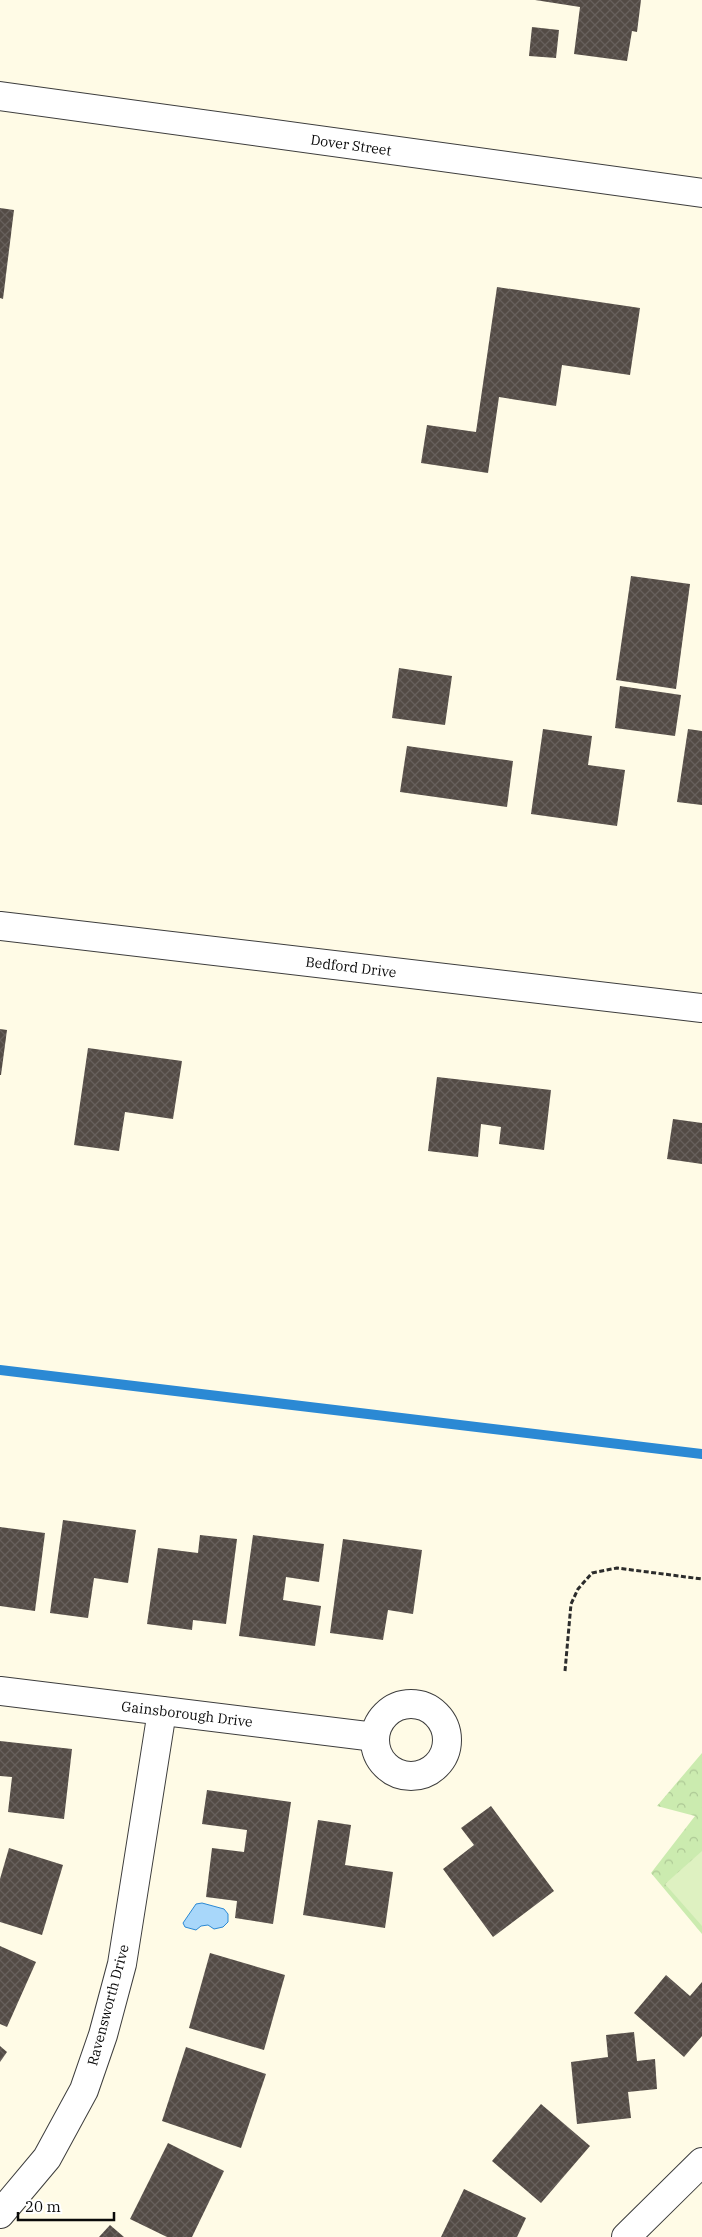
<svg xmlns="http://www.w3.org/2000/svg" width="702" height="2237" viewBox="0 0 702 2237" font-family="'IBM Plex Serif',serif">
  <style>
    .park { fill: url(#park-crowns) }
    .pitch { fill: #def1c1 }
    .water { fill: #a8d7fa; stroke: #2b89d4 }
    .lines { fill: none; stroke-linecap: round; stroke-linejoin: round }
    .stream { stroke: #2b89d4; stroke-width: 10 }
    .building { fill: url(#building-cross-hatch) }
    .minor-casing { stroke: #3d3d3d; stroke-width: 30 }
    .path { stroke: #2c2c2c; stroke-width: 3; stroke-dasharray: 5 2.5; stroke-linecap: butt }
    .minor { stroke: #fff; stroke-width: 28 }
    .labels { text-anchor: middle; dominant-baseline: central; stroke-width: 5; stroke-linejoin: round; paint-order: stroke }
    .street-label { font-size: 14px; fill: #0a0a0a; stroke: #fff }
  </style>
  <defs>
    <pattern id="park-crowns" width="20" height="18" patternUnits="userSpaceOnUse" patternTransform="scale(1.25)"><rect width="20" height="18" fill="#cbebaf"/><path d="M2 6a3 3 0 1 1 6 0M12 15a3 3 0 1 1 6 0" fill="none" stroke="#adc895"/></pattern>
    <pattern id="building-cross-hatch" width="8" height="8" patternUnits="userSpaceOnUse" patternTransform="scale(1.25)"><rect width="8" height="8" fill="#534b45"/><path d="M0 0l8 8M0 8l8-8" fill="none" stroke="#67605c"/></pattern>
  </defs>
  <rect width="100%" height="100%" fill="#fffbe6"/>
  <!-- park -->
  <path class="park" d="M702,1753V1934L651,1873L695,1816L657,1806Z"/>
  <!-- pitch -->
  <path class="pitch" d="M702,1851V1926L665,1884Z"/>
  <!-- water -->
  <path class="water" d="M202,1903L224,1909L228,1914V1922L223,1927L214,1929L208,1925L201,1926L196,1930L185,1927L183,1923L196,1904Z"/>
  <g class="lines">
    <!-- stream -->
    <path class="stream" d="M0,1370L702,1454"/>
  </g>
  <!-- building -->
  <g class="building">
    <path d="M535,0H641L637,32L632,31L627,61L574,54L580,7Z"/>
    <path d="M532,27L559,30L556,58L529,56Z"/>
    <path d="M0,208L14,210L3,299L0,298Z"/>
    <path d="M497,287L640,308L630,375L562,365L556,406L499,397L488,473L421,463L427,425L476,432Z"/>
    <path d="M631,576L690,584L676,689L616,680Z"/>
    <path d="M399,668L452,676L445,725L392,718Z"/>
    <path d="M620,686L681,695L675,736L615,728Z"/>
    <path d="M543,729L592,736L588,765L625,770L617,826L531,814Z"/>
    <path d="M688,729L702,731V805L677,802Z"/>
    <path d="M407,746L513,761L507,807L400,792Z"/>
    <path d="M0,1029L7,1030L1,1075H0Z"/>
    <path d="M88,1048L182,1061L173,1119L125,1112L119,1151L74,1145Z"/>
    <path d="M437,1077L551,1090L544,1150L499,1144L501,1127L481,1124L478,1157L428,1151Z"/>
    <path d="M673,1119L702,1123V1164L667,1159Z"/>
    <path d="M63,1520L136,1530L128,1583L94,1578L88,1618L50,1613Z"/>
    <path d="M0,1527L45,1533L35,1611L0,1606Z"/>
    <path d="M200,1535L237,1539L226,1624L193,1620L192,1630L147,1624L158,1548L198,1553Z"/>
    <path d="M253,1535L324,1544L319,1582L286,1577L283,1600L321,1606L315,1646L239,1636Z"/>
    <path d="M343,1539L422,1550L413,1614L388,1610L383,1640L330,1633Z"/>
    <path d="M0,1741L72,1749L64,1819L8,1812L12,1777L0,1776Z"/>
    <path d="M207,1790L291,1802L273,1924L235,1918L237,1901L206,1897L212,1848L244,1852L247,1830L202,1824Z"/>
    <path d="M491,1806L554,1891L493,1937L443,1869L474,1845L461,1828Z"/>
    <path d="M318,1820L351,1825L345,1865L393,1872L385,1928L303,1915Z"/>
    <path d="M9,1848L63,1865L42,1935L0,1922V1879Z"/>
    <path d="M0,1946L36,1962L7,2027L0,2024Z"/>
    <path d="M210,1953L285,1975L264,2050L189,2028Z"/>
    <path d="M666,1975L690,1996L702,1982V2036L684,2057L634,2013Z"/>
    <path d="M634,2032L637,2061L655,2059L657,2089L628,2092L631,2118L577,2124L571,2062L608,2057L606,2035Z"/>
    <path d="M0,2046L7,2052L0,2062Z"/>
    <path d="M186,2047L266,2074L241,2148L162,2121Z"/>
    <path d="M541,2104L590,2146L541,2203L492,2161Z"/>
    <path d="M168,2143L224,2171L192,2237H167L130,2219Z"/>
    <path d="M464,2189L526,2218L517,2237H441Z"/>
    <path d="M110,2225L124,2237H99Z"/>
  </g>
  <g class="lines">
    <defs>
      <g id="minor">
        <path d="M0,96L702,193"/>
        <path d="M0,926L702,1008"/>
        <path d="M0,1691L375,1737"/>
        <circle cx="411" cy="1740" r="36"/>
        <path d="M0,2214L47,2158L84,2090L103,2035L122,1964L162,1711"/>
        <path d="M626,2237L702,2162"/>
      </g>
    </defs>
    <!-- minor casing -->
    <use href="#minor" class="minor-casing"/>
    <!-- path -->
    <path class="path" d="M565,1671L571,1604L578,1589L592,1573L617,1568L702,1579"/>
    <!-- minor -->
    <use href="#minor" class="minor"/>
  </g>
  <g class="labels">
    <!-- street labels -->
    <g class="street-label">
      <text transform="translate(351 145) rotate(8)">Dover Street</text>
      <text transform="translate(351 967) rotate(7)">Bedford Drive</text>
      <text transform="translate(187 1714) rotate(7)">Gainsborough Drive</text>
      <text transform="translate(108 2005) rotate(-75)">Ravensworth Drive</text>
    </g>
  </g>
  <!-- scale -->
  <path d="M18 2212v8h96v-8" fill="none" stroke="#0a0a0a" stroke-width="2.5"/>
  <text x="25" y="2212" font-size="15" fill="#0a0a0a" stroke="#ffffff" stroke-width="4" paint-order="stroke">20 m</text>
</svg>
